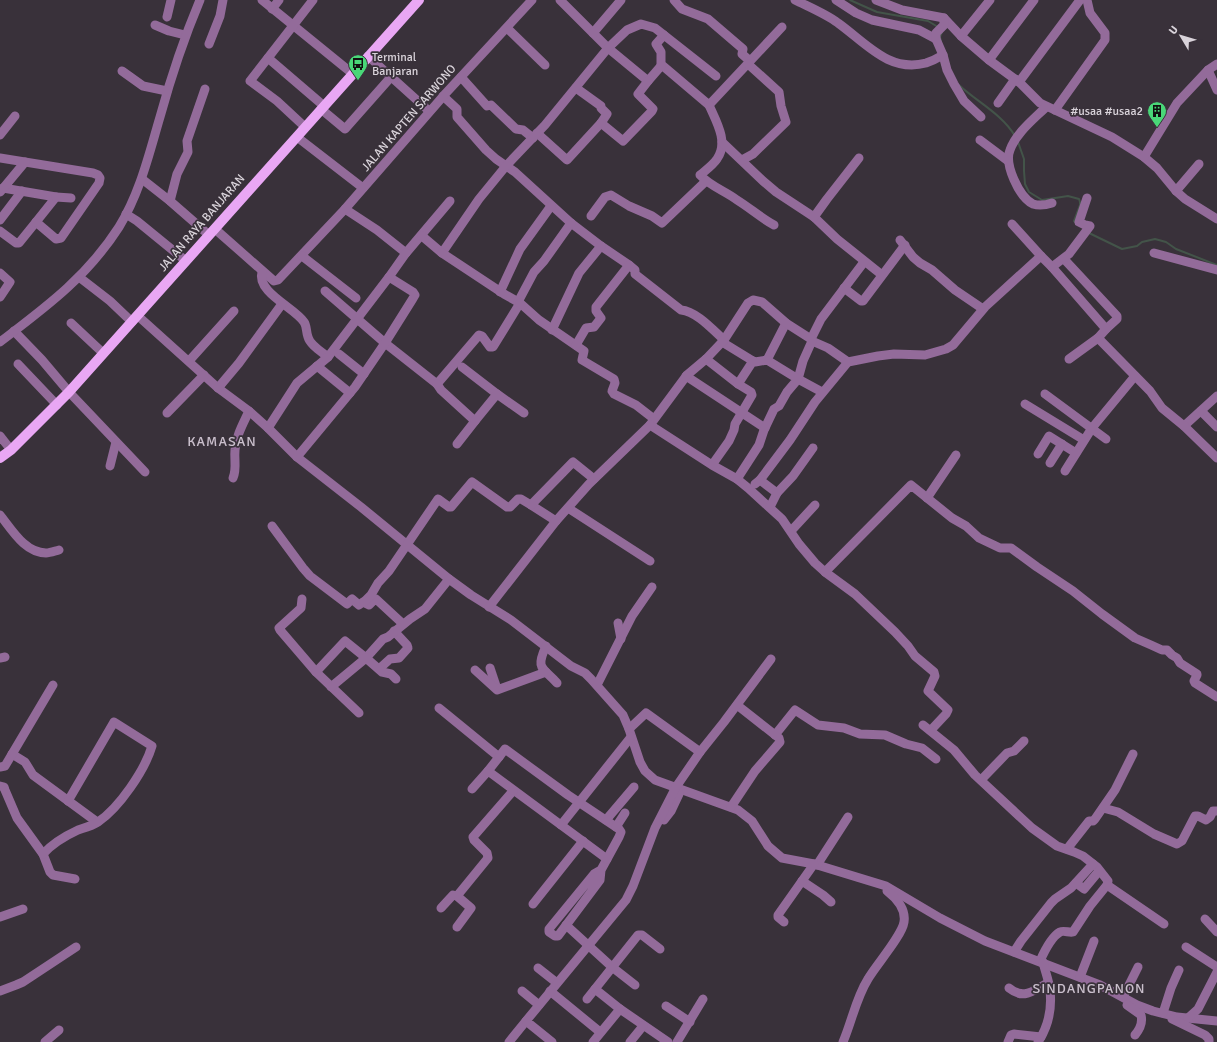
<svg xmlns="http://www.w3.org/2000/svg" width="1217" height="1042" viewBox="0 0 1217 1042" font-family="Signika,sans-serif">
  <style>
    .lines { fill: none; stroke-linecap: round; stroke-linejoin: round }
    .stream { stroke: #435449; stroke-width: 2 }
    .minor { stroke: #936b9a; stroke-width: 9 }
    .major { stroke: #e9a7f4; stroke-width: 10 }
    .labels { text-anchor: middle; dominant-baseline: central; stroke-width: 3.5; stroke-linejoin: round; paint-order: stroke }
    .poi-label { font-size: 12px; fill: #d9d3da; stroke: #39313a; text-anchor: start }
    .street-label { font-size: 12px; fill: #d9d3da; stroke: #39313a }
    .quarter-label { font-size: 14px; letter-spacing: 1px; fill: #cabfcc; stroke: #39313a }
  </style>
  <rect width="100%" height="100%" fill="#39313a"/>
  <g class="lines">
    <!-- stream -->
    <g class="stream">
      <path d="M850,0L877,12L928,21L938,27"/>
      <path d="M941,41L940,37L942,32"/>
      <path d="M959,85C977,102 1002,114 1015,136"/>
      <path d="M1018,142L1024,159V171L1025,184L1029,192L1042,200L1068,196L1079,199L1080,202V205L1074,221L1076,223"/>
      <path d="M1089,233L1122,249L1137,246L1142,242L1155,239L1166,242L1176,249L1217,265"/>
    </g>
    <!-- minor -->
    <g class="minor">
      <path d="M262,0L353,74"/>
      <path d="M560,0L608,48L648,81L661,66H663L709,105L782,27"/>
      <path d="M674,0L682,9L708,19L743,49L742,54L750,61"/>
      <path d="M795,0C809,7 826,14 838,23C866,43 889,73 926,63C932,61 938,58 943,55"/>
      <path d="M836,0L856,13L872,20L919,30L936,39"/>
      <path d="M876,0L902,10L944,18L961,36L989,60L1019,82L1040,103L1112,137L1144,157L1157,168L1176,191L1185,199L1217,219"/>
      <path d="M272,9L279,0"/>
      <path d="M167,17L171,0"/>
      <path d="M944,18V25L936,33V39L943,55L947,70L954,84L964,101L981,117"/>
      <path d="M155,25L169,31L185,35"/>
      <path d="M507,28L545,65"/>
      <path d="M593,33L621,0"/>
      <path d="M961,36L990,0"/>
      <path d="M209,44L220,16L223,0"/>
      <path d="M368,56L429,111"/>
      <path d="M268,58L324,106"/>
      <path d="M989,60L1034,0"/>
      <path d="M661,66V52L656,44L664,35"/>
      <path d="M1208,70L1217,90"/>
      <path d="M122,71L143,86L167,91"/>
      <path d="M461,77L487,106L491,105L516,129L523,130L533,138"/>
      <path d="M1019,82L1080,0"/>
      <path d="M576,88L601,106V108L607,114L601,123L623,141L652,111L653,109L638,94L648,81"/>
      <path d="M443,96L457,109V117L486,150L496,159L515,172L571,223L601,246L629,265"/>
      <path d="M998,103L1015,79"/>
      <path d="M709,105C716,121 729,142 717,159C713,165 706,170 700,175C710,186 725,191 737,200C750,208 761,218 774,225"/>
      <path d="M1046,107C1034,119 1016,133 1010,150C1004,164 1019,197 1033,204C1039,206 1046,205 1052,203"/>
      <path d="M321,109L345,129L391,77"/>
      <path d="M1055,110L1105,40V33L1090,13L1087,0"/>
      <path d="M305,127L277,101L250,81L313,0"/>
      <path d="M537,133L567,160L601,123"/>
      <path d="M0,135L15,116"/>
      <path d="M297,137L363,188"/>
      <path d="M980,140L1008,161"/>
      <path d="M722,142L763,181L776,192L814,217L837,239L882,275"/>
      <path d="M1144,157L1177,103L1208,70L1217,64"/>
      <path d="M0,158L93,173L98,175L100,178L99,183L61,238L56,239L36,222L19,243H16L0,231"/>
      <path d="M742,160L753,154L786,122L781,106L779,92L748,64"/>
      <path d="M142,179L170,201L209,235"/>
      <path d="M3,188L56,197L36,222"/>
      <path d="M1176,191L1199,164"/>
      <path d="M0,192L25,162"/>
      <path d="M56,197L71,198"/>
      <path d="M170,201L177,174L188,152L187,141L205,89"/>
      <path d="M345,209L377,230L406,253L450,201"/>
      <path d="M126,214L137,221L186,261"/>
      <path d="M591,216L605,197L611,195L629,206L652,216L662,223L706,181"/>
      <path d="M814,217L827,199L859,158"/>
      <path d="M0,220L22,191"/>
      <path d="M1012,224L1041,256"/>
      <path d="M215,229L274,281L278,280L345,209L446,93L532,0"/>
      <path d="M422,236L442,253L479,199L506,166L545,125L608,48L627,30L641,24L655,28L716,76"/>
      <path d="M900,240L913,257L920,263L932,270L955,290L983,309"/>
      <path d="M1154,253L1217,270"/>
      <path d="M302,256L356,298"/>
      <path d="M1064,259L1117,316V319L1106,329"/>
      <path d="M1052,267L1069,254L1090,226L1085,225L1079,222L1087,198"/>
      <path d="M262,272C256,292 295,308 304,322C307,326 306,332 308,337C310,345 322,352 328,357"/>
      <path d="M0,273L10,282L0,297"/>
      <path d="M79,277L110,301L132,322"/>
      <path d="M844,288L861,301H863L905,245"/>
      <path d="M325,291L385,343L437,384L479,335L482,336L490,347H493L520,303L504,294L442,253"/>
      <path d="M500,292L520,249L551,206"/>
      <path d="M518,302L534,272L544,261L571,223"/>
      <path d="M520,303L539,320L584,351L582,360L614,379L615,383L612,391L614,394L636,405L654,419"/>
      <path d="M138,316L218,388L249,411L268,428L297,457L361,507L449,579L471,595L511,620L571,666L585,673L591,679L623,715L629,729L640,762L645,771L655,780L738,810L752,821L768,846L782,858L814,864L886,886L940,918L985,941L1100,985L1137,1005L1153,1011L1177,1017L1217,1021"/>
      <path d="M71,323L103,353"/>
      <path d="M552,330L579,273L601,246"/>
      <path d="M14,331L42,360L69,392L145,472"/>
      <path d="M811,339L821,319L864,262"/>
      <path d="M812,341L828,348L848,362"/>
      <path d="M0,342C46,307 87,277 119,227C140,193 149,154 160,117C171,77 184,38 200,0"/>
      <path d="M722,342L753,361"/>
      <path d="M576,345L586,328L594,327L601,318L596,311V307L629,265L635,270V274L681,310C696,311 713,330 724,340"/>
      <path d="M339,354L364,374"/>
      <path d="M706,359L738,384"/>
      <path d="M1069,359L1098,338"/>
      <path d="M767,360L786,323"/>
      <path d="M189,361L234,311"/>
      <path d="M18,364L57,405"/>
      <path d="M317,366L350,393"/>
      <path d="M462,367L497,394"/>
      <path d="M686,376L765,428"/>
      <path d="M437,384L441,390L475,421L457,444"/>
      <path d="M218,388L239,363L282,304"/>
      <path d="M1045,394L1106,439"/>
      <path d="M1025,404L1084,440"/>
      <path d="M1201,411L1217,427"/>
      <path d="M167,413L204,375"/>
      <path d="M475,421L497,394L524,413"/>
      <path d="M650,425L687,375L706,359L724,340L748,303L753,300L762,302L786,323L811,339L812,341L803,361L798,379L822,392"/>
      <path d="M1184,426L1217,396"/>
      <path d="M268,428L297,383L328,357L389,277"/>
      <path d="M0,436L11,450"/>
      <path d="M1038,454L1049,436L1076,453"/>
      <path d="M297,457L355,387L385,343L412,300L415,295L413,292L389,277L406,253"/>
      <path d="M1050,463L1062,444"/>
      <path d="M110,466L116,442"/>
      <path d="M1065,471L1092,428L1135,376"/>
      <path d="M233,478C237,469 234,460 235,450C236,436 243,424 249,411"/>
      <path d="M737,479L748,488L782,519L799,544L815,563L825,572L855,594L895,632L908,646L915,656L934,672L935,676L928,691L948,710L946,714L931,730"/>
      <path d="M760,480L790,440L815,402L848,362L878,356L894,354L925,355L946,349L953,345L985,307L1041,256L1052,267L1106,329L1098,338L1150,391L1162,408L1184,426L1217,458"/>
      <path d="M755,484L760,480L777,493"/>
      <path d="M927,498L956,455"/>
      <path d="M531,505L556,521"/>
      <path d="M770,507L777,493L793,476L813,448"/>
      <path d="M568,508L650,561"/>
      <path d="M0,515C12,530 25,553 46,553C50,553 55,551 59,550"/>
      <path d="M272,526L303,568L310,576L347,604L352,599L359,605L363,602L369,605L374,600L376,599L403,624"/>
      <path d="M791,531L815,505"/>
      <path d="M825,572L911,485L952,518L966,526L979,538L1000,548H1011L1037,567L1073,591L1102,614L1135,638L1151,645L1162,650H1167L1172,655L1177,658L1180,663L1197,674V675L1194,681L1195,683L1217,697"/>
      <path d="M302,599L301,608L279,628L280,630L316,672L359,713"/>
      <path d="M364,602L371,595L378,583L389,571L438,499L449,507H451L472,482L507,507H510L518,499H521L531,505L573,462L594,479"/>
      <path d="M489,607L556,521L589,484L650,425L712,465L737,479L759,445L764,430L774,409L779,406L787,392L798,379L767,360L755,362L753,361L738,384L751,392L752,395L735,424L734,430L729,441L712,465"/>
      <path d="M618,623L621,639"/>
      <path d="M546,646C535,670 543,667 557,683"/>
      <path d="M0,658L5,657"/>
      <path d="M490,668L497,689"/>
      <path d="M379,669L390,659L399,658L408,648L407,645L394,631"/>
      <path d="M475,670L497,690L546,672"/>
      <path d="M316,672L345,641L366,658L383,639L388,637L410,619L425,609L449,579"/>
      <path d="M597,685L632,616L652,587"/>
      <path d="M331,687L366,658L382,672L391,674L396,679"/>
      <path d="M439,708L499,757L488,771"/>
      <path d="M923,725L954,750L975,775L1032,828L1057,846L1074,852L1083,856L1097,867L1108,881L1107,885L1090,906L1073,932C1069,933 1064,930 1060,932C1051,937 1044,952 1040,961"/>
      <path d="M629,729L646,713L700,752"/>
      <path d="M775,735L795,710L818,725L844,728L860,734L885,735L906,744L922,748L936,759"/>
      <path d="M12,754L25,762L33,775L97,822"/>
      <path d="M499,757L505,749L568,795L619,829L621,832L619,837L601,870L594,874L549,929V932L555,936H558L600,880L601,870"/>
      <path d="M0,767L5,766L53,685"/>
      <path d="M981,780L1007,753L1014,751L1024,741"/>
      <path d="M0,786L4,787L5,790L17,818L43,854L50,872L53,875L75,879"/>
      <path d="M472,789L488,771L561,825L631,737"/>
      <path d="M731,807L755,771L780,742L779,738L737,705"/>
      <path d="M1103,808L1118,812L1154,834L1177,844L1182,841L1195,816H1198L1206,820L1210,817L1213,811H1217"/>
      <path d="M606,820L634,787"/>
      <path d="M664,820L671,811L679,794"/>
      <path d="M561,825L607,859"/>
      <path d="M616,827L625,813"/>
      <path d="M1067,849L1089,821H1093L1095,819L1115,790L1133,754"/>
      <path d="M43,854C52,844 65,836 78,830C84,828 92,826 98,822C119,808 145,770 152,746L114,722L68,801"/>
      <path d="M817,865L848,817"/>
      <path d="M802,881L823,895L831,902"/>
      <path d="M1076,883L1084,889L1099,871"/>
      <path d="M1107,885L1164,924"/>
      <path d="M457,896L471,908L457,927"/>
      <path d="M533,904L583,841"/>
      <path d="M441,908L453,895L457,896L488,858L487,853L474,840L473,837L513,791"/>
      <path d="M0,917L23,909"/>
      <path d="M1205,919L1217,932"/>
      <path d="M784,922L778,917V915L814,864"/>
      <path d="M566,925L612,967L635,985"/>
      <path d="M1186,947L1217,967"/>
      <path d="M1014,952L1021,941L1051,903L1055,899L1071,888L1093,864"/>
      <path d="M538,968L557,983"/>
      <path d="M1080,977L1094,941"/>
      <path d="M1009,988C1024,1000 1032,991 1048,983"/>
      <path d="M0,991L16,985L23,982L76,947"/>
      <path d="M522,991L539,1005"/>
      <path d="M550,991L600,1032"/>
      <path d="M1123,997L1138,967"/>
      <path d="M587,999L595,989"/>
      <path d="M1127,1005L1141,1015C1143,1023 1140,1029 1135,1035"/>
      <path d="M666,1006L690,1022"/>
      <path d="M620,1009L595,989L638,935H642L660,949"/>
      <path d="M1163,1013L1171,988L1179,970"/>
      <path d="M1188,1018L1198,1009L1217,972"/>
      <path d="M1172,1019L1205,1035L1209,1039V1042"/>
      <path d="M45,1042L59,1030"/>
      <path d="M509,1042L526,1021"/>
      <path d="M552,1042L526,1021L626,900L633,886L655,828L676,787L700,752L724,722L771,659"/>
      <path d="M593,1042L620,1009L668,1042"/>
      <path d="M630,1042L643,1026"/>
      <path d="M677,1042L703,999"/>
      <path d="M843,1042C852,1021 856,998 868,979C876,965 902,936 904,922C906,909 896,898 887,891"/>
      <path d="M1008,1042L1011,1035L1014,1034L1041,1037"/>
      <path d="M1038,1042C1048,1027 1052,1008 1050,990C1049,981 1045,971 1043,962"/>
    </g>
    <!-- major -->
    <path class="major" d="M0,458L11,450L69,392L419,0"/>
  </g>
  <!-- icons -->
  <defs>
    <symbol id="bus-pin" viewBox="-11 -11 22 30"><path d="M0 17L-7.5 6A9.5 9.5 0 1 1 7.5 6Z" fill="#49d778" stroke="#39313a"/><path d="M-5-6H5V4H4V6H2V4H-2V6H-4V4H-5ZM-3.5-4V0h7V-4ZM-3.5 1.2v1.5H-2V1.2ZM2 1.2v1.5H3.5V1.2Z" fill="#111"/></symbol>
    <symbol id="building-pin" viewBox="-11 -11 22 30"><path d="M0 17L-7.5 6A9.5 9.5 0 1 1 7.5 6Z" fill="#49d778" stroke="#39313a"/><path d="M-4-6H4V6H1V3H-1V6H-4ZM-2.5-4.3h1.7v1.8h-1.7ZM.8-4.3h1.7v1.8H.8ZM-2.5-1h1.7V.8h-1.7ZM.8-1h1.7V.8H.8Z" fill="#111"/></symbol>
  </defs>
  <g fill-rule="evenodd">
    <use href="#bus-pin" x="347" y="53" width="22" height="30"/>
    <use href="#building-pin" x="1146" y="100" width="22" height="30"/>
  </g>
  <g class="labels">
    <!-- poi labels -->
    <g class="poi-label">
      <text x="372" y="57">Terminal<tspan x="372" dy="14">Banjaran</tspan></text>
      <text x="1143" y="111" text-anchor="end">#usaa #usaa2</text>
    </g>
    <!-- street labels -->
    <g class="street-label">
      <text transform="translate(409 118) rotate(-49)">JALAN KAPTEN SARWONO</text>
      <text transform="translate(202 223) rotate(-49)">JALAN RAYA BANJARAN</text>
    </g>
    <!-- quarter labels -->
    <g class="quarter-label">
      <text x="222" y="441">KAMASAN</text>
      <text x="1089" y="988">SINDANGPANON</text>
    </g>
  </g>
  <!-- north arrow -->
  <g transform="translate(1181 36) rotate(308)" stroke="#39313a" stroke-width="3" paint-order="stroke">
  <path d="M0-3L7 15L0 10L-7 15Z" fill="#d9d3da"/>
  <text y="-6" font-size="11" font-weight="bold" text-anchor="middle" fill="#d9d3da">U</text>
  </g>
</svg>
